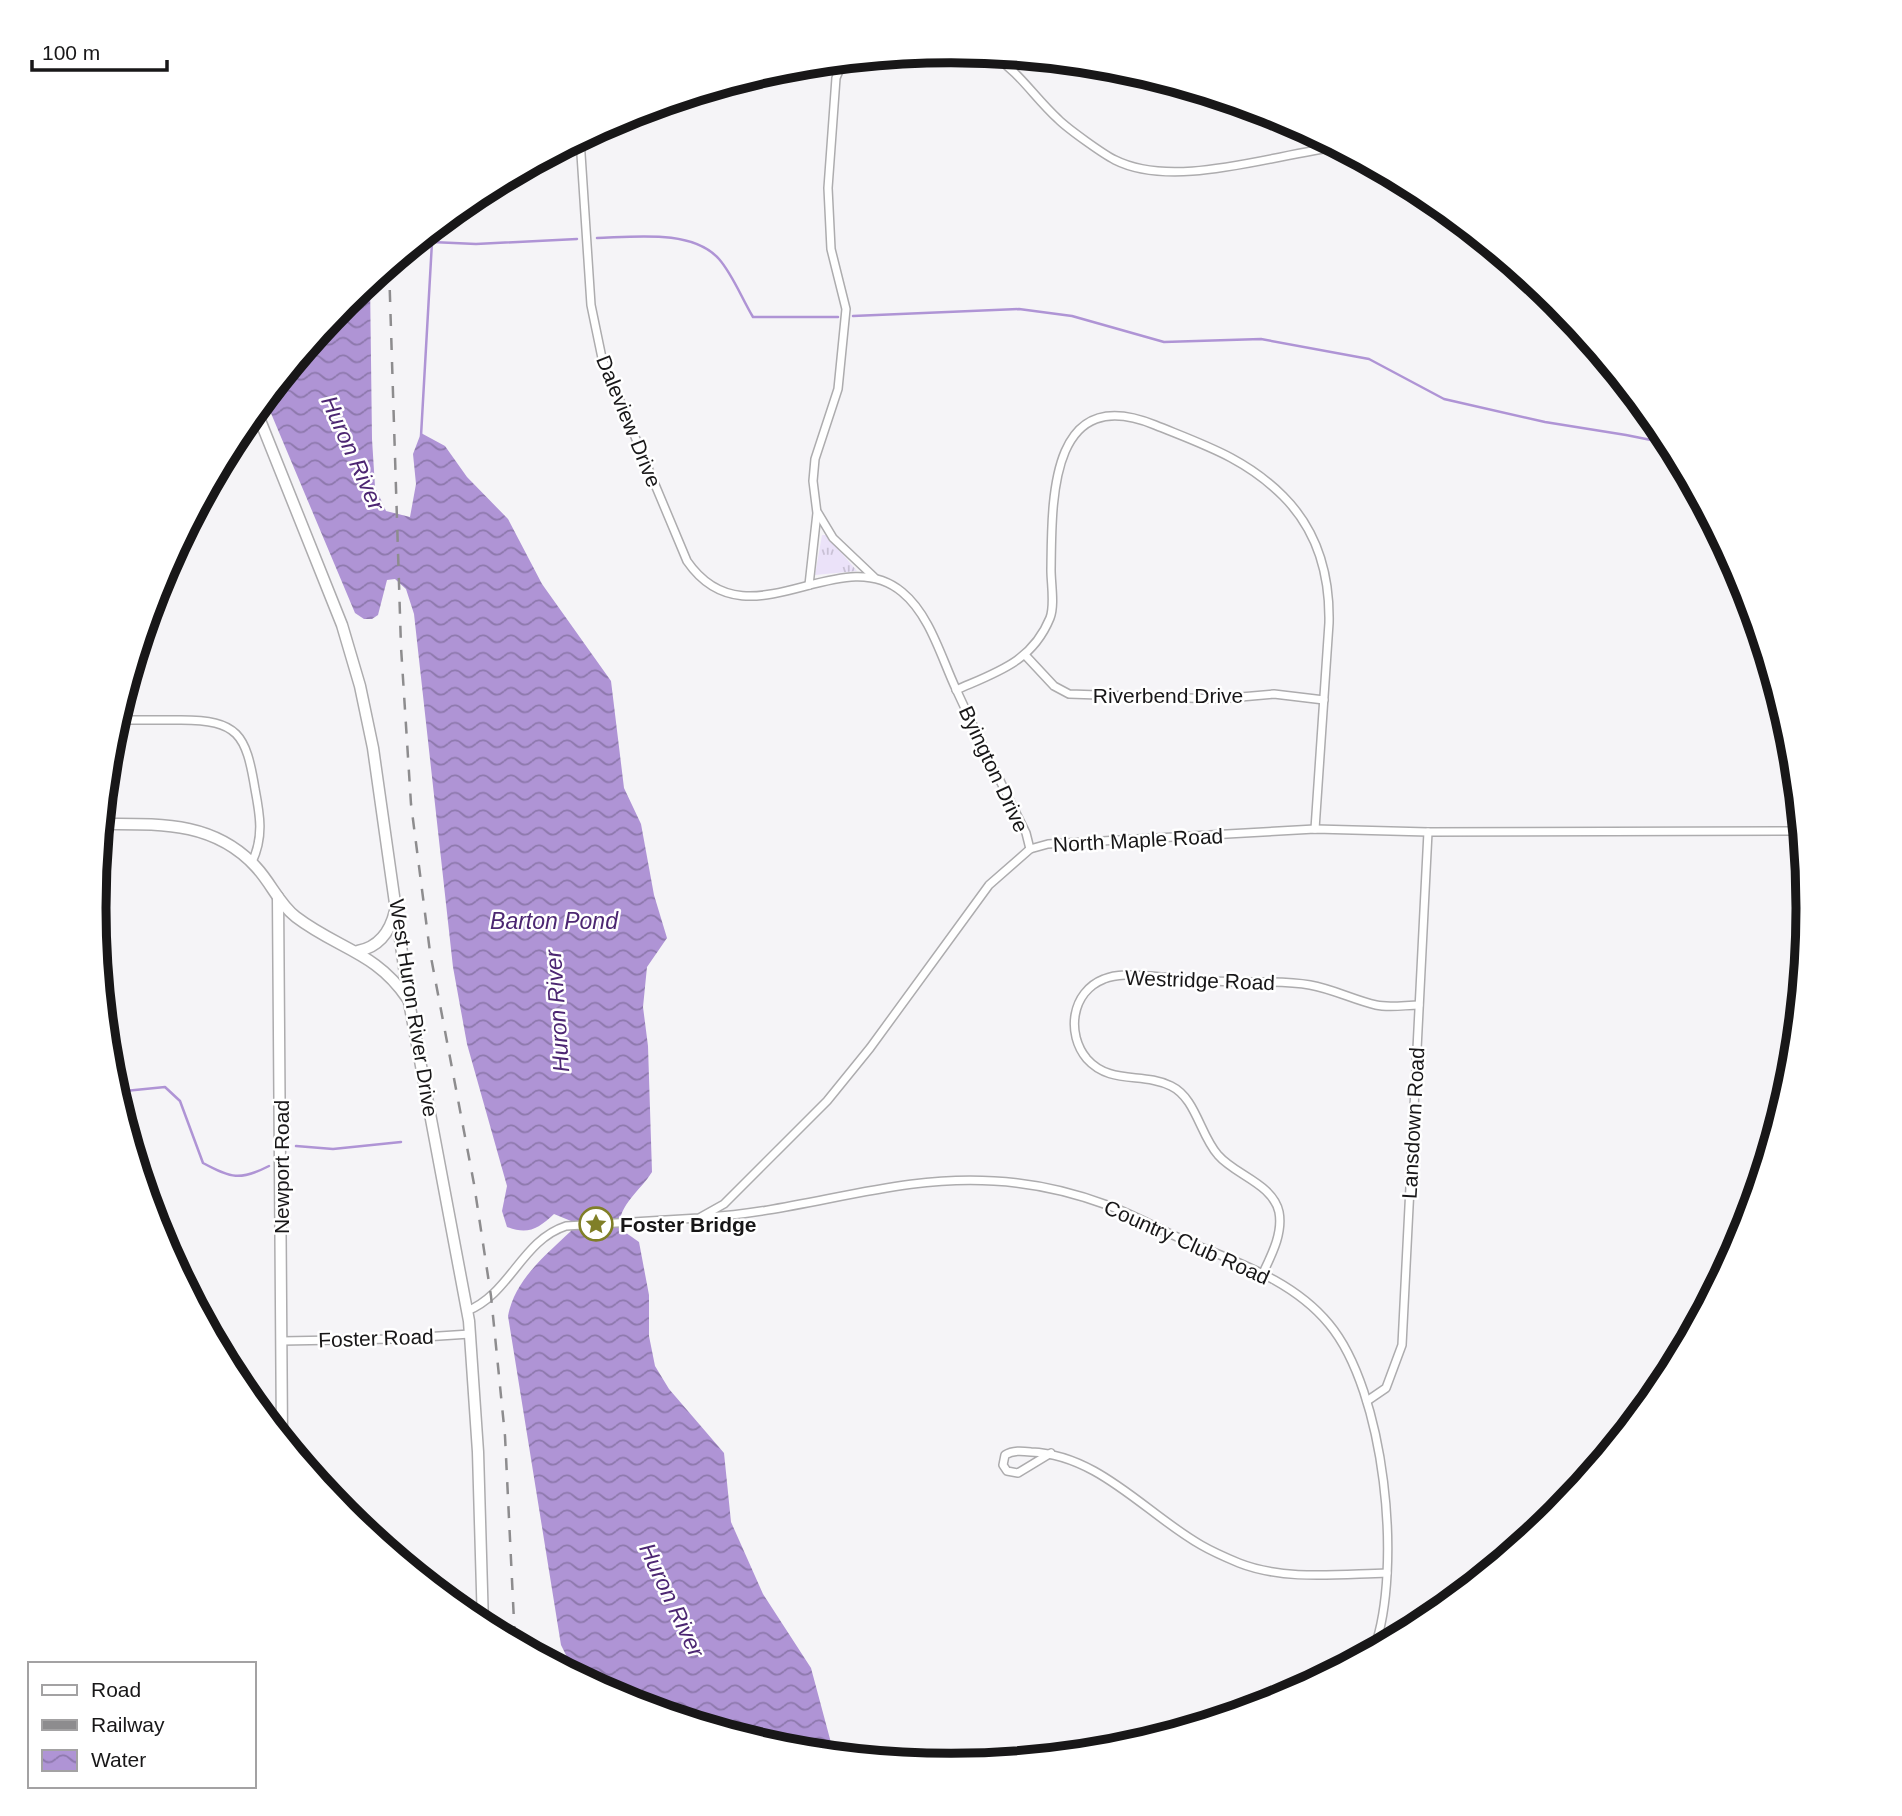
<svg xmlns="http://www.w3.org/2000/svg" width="1902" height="1816" viewBox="0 0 1902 1816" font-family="Helvetica,sans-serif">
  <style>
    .grass { fill: url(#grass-tufts) }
    .water { fill: url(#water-waves) }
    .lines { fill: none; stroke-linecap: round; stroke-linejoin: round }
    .stream { stroke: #af94d5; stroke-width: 2.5 }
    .street-casing { stroke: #adacae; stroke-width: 10 }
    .secondary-casing { stroke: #adacae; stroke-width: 13 }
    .street { stroke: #fff; stroke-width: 7 }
    .secondary { stroke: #fff; stroke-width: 10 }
    .rail { stroke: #8d8c8e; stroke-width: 2.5; stroke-dasharray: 12 12; stroke-linecap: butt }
    .labels { text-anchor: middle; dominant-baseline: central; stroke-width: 5; stroke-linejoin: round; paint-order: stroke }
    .street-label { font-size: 21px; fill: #181718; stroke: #fff }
    .poi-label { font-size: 21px; font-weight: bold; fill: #181718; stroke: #fff; text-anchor: start }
    .water-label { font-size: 23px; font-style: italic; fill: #4c2672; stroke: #fff }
    .rim { fill: none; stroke: #181718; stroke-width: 9 }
  </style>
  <defs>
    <pattern id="grass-tufts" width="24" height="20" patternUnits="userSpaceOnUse" patternTransform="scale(1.75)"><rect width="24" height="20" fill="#ebe2f9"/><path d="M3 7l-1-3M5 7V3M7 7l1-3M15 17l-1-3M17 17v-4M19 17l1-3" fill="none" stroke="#c9c1d5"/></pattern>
    <pattern id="water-waves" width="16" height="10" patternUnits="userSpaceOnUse" patternTransform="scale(1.75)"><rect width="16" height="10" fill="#af94d5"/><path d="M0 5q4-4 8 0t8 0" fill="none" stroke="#8d78ac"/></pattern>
  </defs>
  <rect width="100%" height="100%" fill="#f5f4f7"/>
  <!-- grass -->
  <path class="grass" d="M822,535H826L857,571L815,575Z"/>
  <!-- water -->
  <path class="water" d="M370,281L372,439L375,487L386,511L410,517L416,484L413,454L421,433L445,446L467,477L508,519L542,584L611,681L624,788L641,824L654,895L667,938L647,967L643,1007L648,1046L652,1172C640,1191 619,1204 619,1228L639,1242L649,1295V1336L655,1366L669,1389L724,1453L731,1522L763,1594L811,1668L834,1754L783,1749L623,1700L576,1675L561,1645L508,1316C515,1279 546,1255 571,1231V1221L554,1214C538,1229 528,1235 507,1227L502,1211L507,1186L467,1044L453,967L414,614L406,589L395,579L387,580L378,615L372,619H364L355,613L265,399L345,302Z"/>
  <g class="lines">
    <!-- stream -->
    <g class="stream">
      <path d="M597,238C634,237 692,229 719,259C733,275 742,299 753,317H838"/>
      <path d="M853,316L1019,309L1072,316L1164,342L1261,339L1369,359L1444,399L1545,422L1626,435L1661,442L1673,449"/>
      <path d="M421,436L432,242L476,244L577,239"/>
      <path d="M115,1092L165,1087L180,1101L203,1163C231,1178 240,1181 269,1166"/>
      <path d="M296,1146L333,1149L401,1142"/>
    </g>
    <defs>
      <g id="street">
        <path d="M993,55C1020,73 1035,98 1058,119C1068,129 1103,154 1115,160C1175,190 1274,154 1338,147"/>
        <path d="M580,139L591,305L602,358L687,561C747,648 839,539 902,592C930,615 941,657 956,689C978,737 1002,785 1026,833L1030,849"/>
        <path d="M818,513L833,538L874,577"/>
        <path d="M809,585L817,513L813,481L815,459L838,389L846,309L831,249L828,188L836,78L843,61"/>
        <path d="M1026,656L1054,686L1069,694L1218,699L1274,694L1324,700"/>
        <path d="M956,690C997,672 1032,662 1050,618C1055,605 1051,584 1051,570C1052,500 1049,382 1155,425C1204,445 1245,458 1283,496C1318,531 1330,575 1329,623L1315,829"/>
        <path d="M116,720C138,720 159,720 181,720C238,720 246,734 255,789C260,815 264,837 252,862"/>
        <path d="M706,1217C803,1212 897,1174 994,1181C1031,1183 1072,1192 1107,1205C1133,1214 1158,1229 1184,1240C1235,1262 1292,1279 1329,1324C1385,1391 1403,1568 1374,1649"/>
        <path d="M1263,1273C1272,1254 1283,1233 1279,1212C1273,1184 1235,1175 1218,1155C1200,1135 1196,1098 1171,1086C1143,1072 1110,1085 1087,1059C1066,1034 1071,992 1104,979C1118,973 1136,975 1151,976C1183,979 1215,982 1247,982C1268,982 1289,981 1310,985C1333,989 1354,1000 1376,1005C1389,1008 1406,1005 1419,1005"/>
        <path d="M467,1311C510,1294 522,1240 566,1226L699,1218L724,1204L827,1101L870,1048L989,885L1030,849L1048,844L1315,829L1428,832L1801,831"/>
        <path d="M282,1341L393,1339L470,1334"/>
        <path d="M1367,1401L1386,1388L1402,1345L1428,832"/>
        <path d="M1051,1453L1018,1473L1007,1471L1003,1465L1005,1455C1013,1450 1022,1451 1031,1452C1099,1455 1145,1513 1201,1545C1213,1552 1227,1558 1239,1563C1285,1581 1339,1574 1387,1573"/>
      </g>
      <g id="secondary">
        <path d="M256,410L342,625L360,686L373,748L409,1002L469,1321L478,1452L483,1625"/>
        <path d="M102,824C159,824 214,821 256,867C271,883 279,904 296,917C338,949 376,952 407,998"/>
        <path d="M278,897L282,1438"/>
        <path d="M358,951C379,947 390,932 395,911"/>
      </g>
    </defs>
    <!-- street casing -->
    <use href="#street" class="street-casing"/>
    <!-- secondary casing -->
    <use href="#secondary" class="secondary-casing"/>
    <!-- street -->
    <use href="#street" class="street"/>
    <!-- secondary -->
    <use href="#secondary" class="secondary"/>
    <!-- rail -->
    <path class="rail" d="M389,266L401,647L411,804L430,952L474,1184L491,1296L505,1436L515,1642"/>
  </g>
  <!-- icons -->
  <defs>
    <symbol id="sight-ring" viewBox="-11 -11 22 22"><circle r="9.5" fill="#fff" stroke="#807f27" stroke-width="1.5"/><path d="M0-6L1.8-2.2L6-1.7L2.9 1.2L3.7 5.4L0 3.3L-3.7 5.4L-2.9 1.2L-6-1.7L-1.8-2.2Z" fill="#807f27"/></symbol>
  </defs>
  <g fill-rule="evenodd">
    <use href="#sight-ring" x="577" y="1205" width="38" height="38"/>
  </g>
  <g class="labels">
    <!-- street labels -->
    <g class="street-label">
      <text transform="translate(629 421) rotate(68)">Daleview Drive</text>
      <text x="1168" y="695">Riverbend Drive</text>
      <text transform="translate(994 769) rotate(65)">Byington Drive</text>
      <text transform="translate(1138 840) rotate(-3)">North Maple Road</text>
      <text transform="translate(1200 980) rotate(2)">Westridge Road</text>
      <text transform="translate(414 1008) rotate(81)">West Huron River Drive</text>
      <text transform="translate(1413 1123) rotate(-87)">Lansdown Road</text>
      <text transform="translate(281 1167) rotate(-90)">Newport Road</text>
      <text transform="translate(1187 1242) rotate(24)">Country Club Road</text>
      <text transform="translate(376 1338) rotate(-2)">Foster Road</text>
    </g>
    <!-- poi labels -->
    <g class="poi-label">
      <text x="620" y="1224">Foster Bridge</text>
    </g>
    <!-- water labels -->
    <g class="water-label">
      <text transform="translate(353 453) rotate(66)">Huron River</text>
      <text x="554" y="921">Barton Pond</text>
      <text transform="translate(557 1011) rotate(-94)">Huron River</text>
      <text transform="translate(672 1600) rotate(65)">Huron River</text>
    </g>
  </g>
  <!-- crop -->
  <path d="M0 0H1902V1816H0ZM106 908a845 845 0 1 1 1690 0a845 845 0 1 1-1690 0Z" fill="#fff" fill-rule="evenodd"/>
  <path class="rim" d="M106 908a845 845 0 1 1 1690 0a845 845 0 1 1-1690 0Z"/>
  <!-- legend -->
  <rect x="28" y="1662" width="228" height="126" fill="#ffffff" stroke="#a3a2a3" stroke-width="2"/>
  <rect x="42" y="1685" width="35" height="10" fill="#ffffff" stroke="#a3a2a3" stroke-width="2"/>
  <text x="91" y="1697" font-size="21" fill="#181718">Road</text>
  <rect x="42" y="1720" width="35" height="10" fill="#8d8c8e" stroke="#a3a2a3" stroke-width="2"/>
  <text x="91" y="1732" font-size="21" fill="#181718">Railway</text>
  <rect x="42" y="1750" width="35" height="21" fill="url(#water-waves)" stroke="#a3a2a3" stroke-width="2"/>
  <text x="91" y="1767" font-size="21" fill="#181718">Water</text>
  <!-- scale -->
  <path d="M32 60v10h135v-10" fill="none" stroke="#181718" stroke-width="3.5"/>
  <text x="42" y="60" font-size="21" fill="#181718" stroke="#ffffff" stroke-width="5" paint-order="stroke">100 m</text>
</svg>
